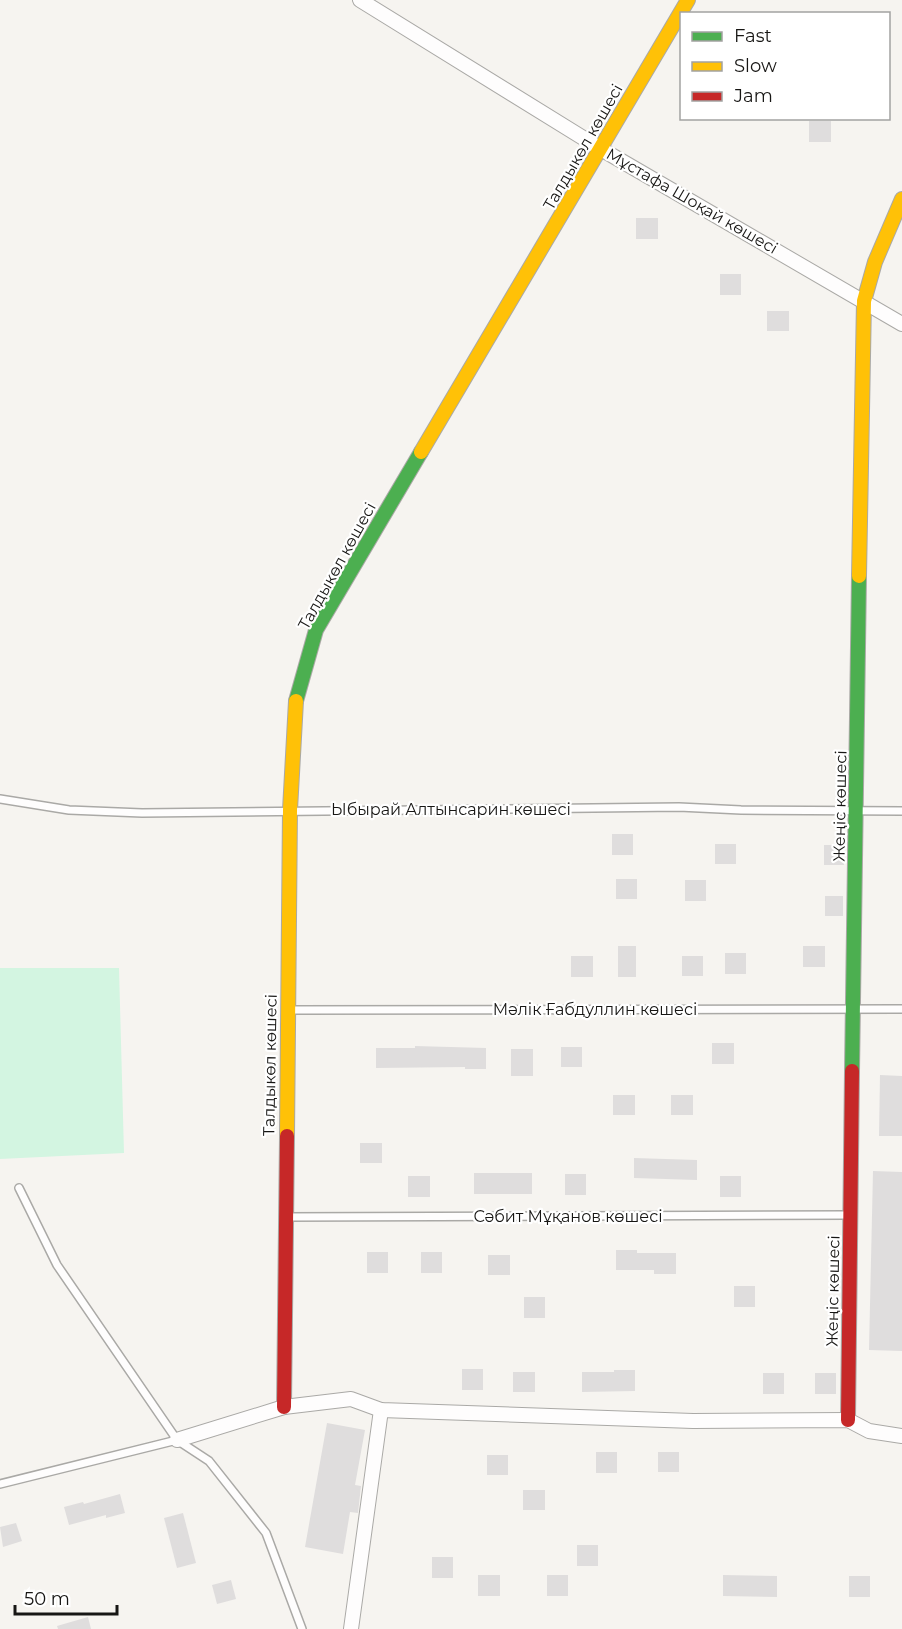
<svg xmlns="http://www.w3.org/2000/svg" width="902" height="1629" viewBox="0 0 902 1629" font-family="Montserrat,sans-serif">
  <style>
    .green { fill: #d3f5e1 }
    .building { fill: #dfdddd }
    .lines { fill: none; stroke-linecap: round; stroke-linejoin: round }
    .lane-casing { stroke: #aaa9a6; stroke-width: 10 }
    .street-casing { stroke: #aaa9a6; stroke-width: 16 }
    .fast-casing { stroke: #aaa9a6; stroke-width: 16 }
    .slow-casing { stroke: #aaa9a6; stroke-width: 16 }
    .jam-casing { stroke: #aaa9a6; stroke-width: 16 }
    .lane { stroke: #fefdfd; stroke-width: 7 }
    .street { stroke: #fefdfd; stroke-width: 14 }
    .fast { stroke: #4caf50; stroke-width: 14 }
    .slow { stroke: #ffc107; stroke-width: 14 }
    .jam { stroke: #c62828; stroke-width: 14 }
    .labels { text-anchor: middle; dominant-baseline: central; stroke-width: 4.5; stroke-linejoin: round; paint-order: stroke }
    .street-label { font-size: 16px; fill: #171614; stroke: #fff }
  </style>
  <rect width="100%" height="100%" fill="#f6f4f0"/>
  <!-- green -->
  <path class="green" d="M0,968H119L124,1153L0,1159Z"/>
  <!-- building -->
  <g class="building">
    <rect x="809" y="121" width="22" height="21"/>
    <rect x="636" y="218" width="22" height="21"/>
    <rect x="720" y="274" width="21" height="21"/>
    <rect x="767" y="311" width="22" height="20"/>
    <rect x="612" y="834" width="21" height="21"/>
    <rect x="715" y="844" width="21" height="20"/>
    <rect x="824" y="845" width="20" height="20"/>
    <rect x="616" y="879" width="21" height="20"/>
    <rect x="685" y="880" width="21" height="21"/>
    <rect x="825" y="896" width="18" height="20"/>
    <rect x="618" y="946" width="18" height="31"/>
    <rect x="803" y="946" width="22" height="21"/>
    <rect x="725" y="953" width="21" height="21"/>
    <rect x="571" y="956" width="22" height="21"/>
    <rect x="682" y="956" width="21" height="20"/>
    <rect x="712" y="1043" width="22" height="21"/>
    <path d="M415,1046L486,1048V1069H465V1067L376,1068V1048H415Z"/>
    <rect x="561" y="1047" width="21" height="20"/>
    <rect x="511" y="1049" width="22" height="27"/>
    <path d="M880,1075L902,1076V1136H879Z"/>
    <rect x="613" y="1095" width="22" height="20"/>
    <rect x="671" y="1095" width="22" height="20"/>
    <rect x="360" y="1143" width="22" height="20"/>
    <path d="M634,1158L697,1160V1180L634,1178Z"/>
    <path d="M873,1171L902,1172V1351L869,1350Z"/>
    <rect x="474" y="1173" width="58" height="21"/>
    <rect x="565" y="1174" width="21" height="21"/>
    <rect x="408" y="1176" width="22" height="21"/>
    <rect x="720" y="1176" width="21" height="21"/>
    <path d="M616,1250H637V1253H676V1274H654V1270H616Z"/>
    <rect x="367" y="1252" width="21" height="21"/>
    <rect x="421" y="1252" width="21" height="21"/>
    <rect x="488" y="1255" width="22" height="20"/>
    <rect x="734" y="1286" width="21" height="21"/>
    <rect x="524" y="1297" width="21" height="21"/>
    <rect x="462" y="1369" width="21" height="21"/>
    <path d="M614,1370H635V1391L582,1392V1372H614Z"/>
    <rect x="513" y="1372" width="22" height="20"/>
    <rect x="763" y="1373" width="21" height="21"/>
    <rect x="815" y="1373" width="21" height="21"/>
    <path d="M327,1423L365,1430L355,1485L361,1486L358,1513L350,1512L343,1554L305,1547Z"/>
    <rect x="596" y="1452" width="21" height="21"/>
    <rect x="658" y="1452" width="21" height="20"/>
    <rect x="487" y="1455" width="21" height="20"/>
    <rect x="523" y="1490" width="22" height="20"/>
    <path d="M120,1494L125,1513L106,1518V1515L69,1525L64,1507L83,1502L84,1504Z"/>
    <path d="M183,1513L196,1563L177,1568L164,1518Z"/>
    <path d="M16,1523L22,1541L3,1547L0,1527Z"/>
    <rect x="577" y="1545" width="21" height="21"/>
    <rect x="432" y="1557" width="21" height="21"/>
    <rect x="478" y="1575" width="22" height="21"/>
    <rect x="547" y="1575" width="21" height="21"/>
    <path d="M723,1575L777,1576V1597L723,1596Z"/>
    <rect x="849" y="1576" width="21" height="21"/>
    <path d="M231,1580L236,1599L217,1604L212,1585Z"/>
    <path d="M88,1617L91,1629H58L57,1626Z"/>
  </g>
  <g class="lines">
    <defs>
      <g id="lane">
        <path d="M0,799L69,810L142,813L679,807L741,810L902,811"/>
        <path d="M290,1010L902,1009"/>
        <path d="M19,1188L57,1265L177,1440L209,1461L266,1533L302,1629"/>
        <path d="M286,1217L848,1215"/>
        <path d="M0,1484L177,1440"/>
      </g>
      <g id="street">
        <path d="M360,0L601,149L902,324"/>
        <path d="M177,1440L284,1407L351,1399L381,1410L693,1421L848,1420L869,1431L902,1436"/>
        <path d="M351,1629L381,1410"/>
      </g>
      <g id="fast">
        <path d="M296,701L316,630L421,452"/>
        <path d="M852,1071L859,576"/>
      </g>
      <g id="slow">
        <path d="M421,452L688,0"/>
        <path d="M859,576L864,301L875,262L902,199"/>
        <path d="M287,1136L290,810L296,701"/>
      </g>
      <g id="jam">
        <path d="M284,1407L287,1136"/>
        <path d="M848,1420L852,1071"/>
      </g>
    </defs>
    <!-- lane casing -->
    <use href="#lane" class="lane-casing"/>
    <!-- street casing -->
    <use href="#street" class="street-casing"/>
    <!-- fast casing -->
    <use href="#fast" class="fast-casing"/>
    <!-- slow casing -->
    <use href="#slow" class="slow-casing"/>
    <!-- jam casing -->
    <use href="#jam" class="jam-casing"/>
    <!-- lane -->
    <use href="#lane" class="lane"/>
    <!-- street -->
    <use href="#street" class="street"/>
    <!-- fast -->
    <use href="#fast" class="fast"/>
    <!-- slow -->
    <use href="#slow" class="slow"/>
    <!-- jam -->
    <use href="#jam" class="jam"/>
  </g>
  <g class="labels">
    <!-- street labels -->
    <g class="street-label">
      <text transform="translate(583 147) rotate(-60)">Талдыкөл көшесі</text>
      <text transform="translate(692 201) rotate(30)">Мұстафа Шоқай көшесі</text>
      <text transform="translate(337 566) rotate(-61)">Талдыкөл көшесі</text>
      <text transform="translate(840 806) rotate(-89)">Жеңіс көшесі</text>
      <text x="451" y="809">Ыбырай Алтынсарин көшесі</text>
      <text x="595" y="1009">Мәлік Ғабдуллин көшесі</text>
      <text transform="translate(270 1065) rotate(-89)">Талдыкөл көшесі</text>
      <text x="568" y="1216">Сәбит Мұқанов көшесі</text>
      <text transform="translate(833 1291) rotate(-89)">Жеңіс көшесі</text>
    </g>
  </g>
  <!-- legend -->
  <rect x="680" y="12" width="210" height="108" fill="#ffffff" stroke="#a2a2a1" stroke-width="1.5"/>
  <rect x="692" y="32" width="30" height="9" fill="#4caf50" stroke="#a2a2a1" stroke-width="1.5"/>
  <text x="734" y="42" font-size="18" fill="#171614">Fast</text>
  <rect x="692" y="62" width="30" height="9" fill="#ffc107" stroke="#a2a2a1" stroke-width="1.5"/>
  <text x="734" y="72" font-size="18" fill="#171614">Slow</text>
  <rect x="692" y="92" width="30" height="9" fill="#c62828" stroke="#a2a2a1" stroke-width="1.5"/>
  <text x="734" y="102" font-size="18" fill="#171614">Jam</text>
  <!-- scale -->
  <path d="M15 1605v9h102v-9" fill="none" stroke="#171614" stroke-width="3"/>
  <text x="24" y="1605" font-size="18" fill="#171614" stroke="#ffffff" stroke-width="4.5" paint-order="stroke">50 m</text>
</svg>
